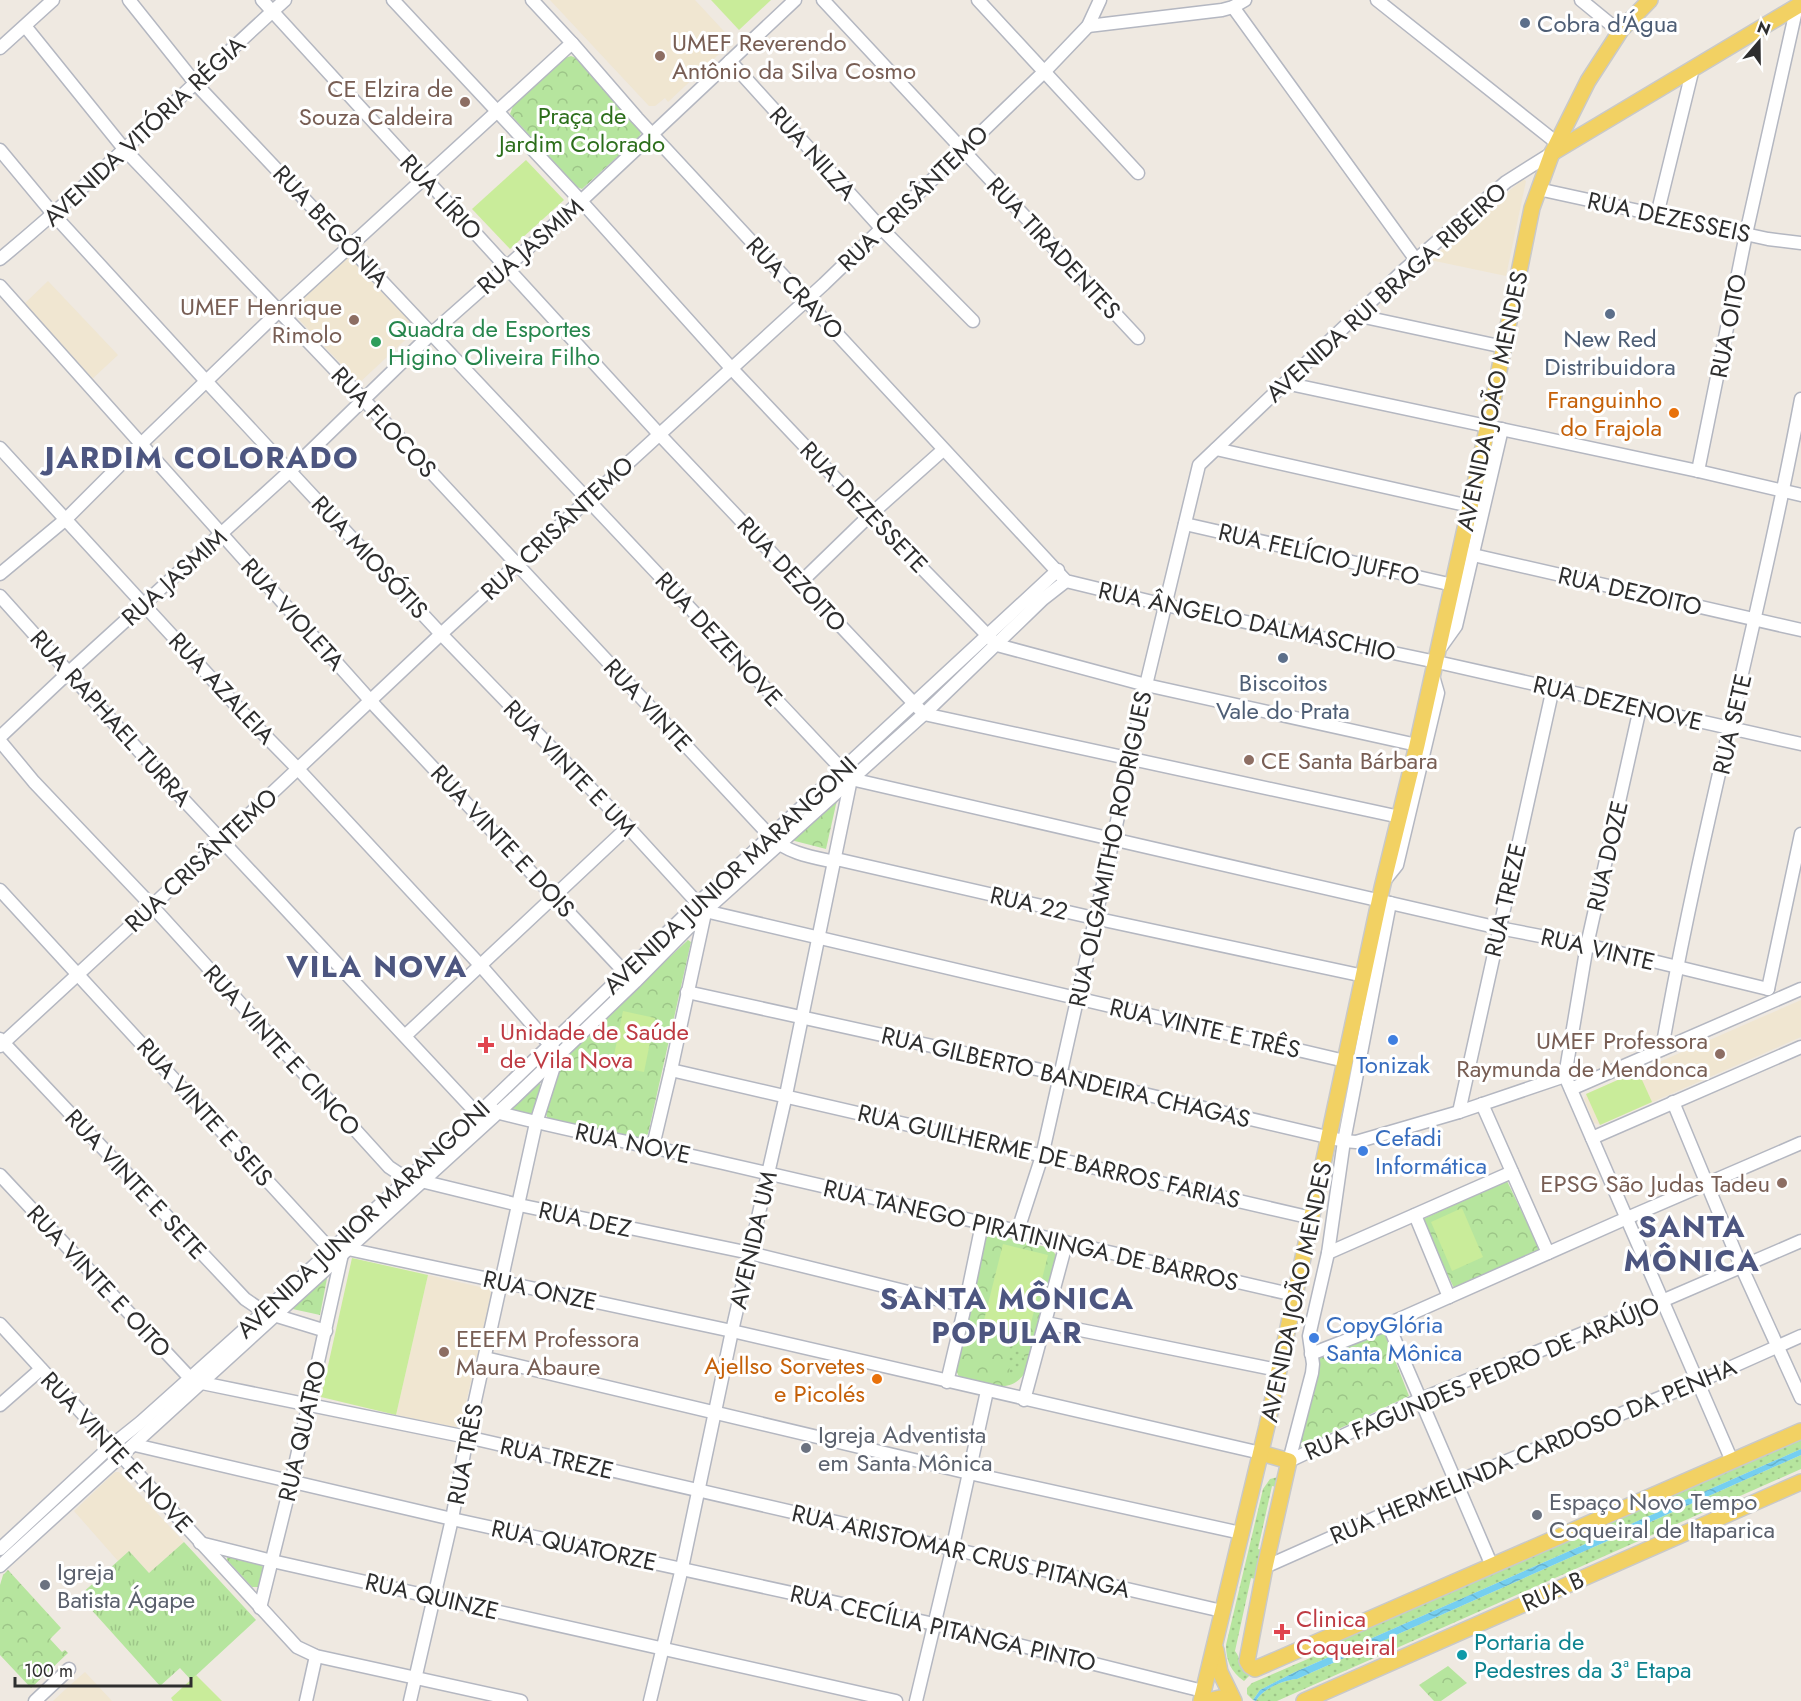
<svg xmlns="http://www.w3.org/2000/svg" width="1801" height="1701" viewBox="0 0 1801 1701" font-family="Jost,sans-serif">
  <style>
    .education { fill: #f0e6d1 }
    .grass { fill: url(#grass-tufts) }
    .park { fill: url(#park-crowns) }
    .garden { fill: url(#garden-dots) }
    .pitch { fill: #c9ec9a }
    .water { fill: url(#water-waves) }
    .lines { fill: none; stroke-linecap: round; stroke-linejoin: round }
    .minor-casing { stroke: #b4b7c1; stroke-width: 15 }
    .major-casing { stroke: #c9c9c9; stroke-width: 18 }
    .minor { stroke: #fff; stroke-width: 12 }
    .major { stroke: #f2d163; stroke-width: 15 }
    .service-dot { fill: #5c6f8a; stroke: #fff; stroke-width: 2 }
    .education-dot { fill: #8d6e63; stroke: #fff; stroke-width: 2 }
    .leisure-dot { fill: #2e9e5b; stroke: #fff; stroke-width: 2 }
    .food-dot { fill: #e8710a; stroke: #fff; stroke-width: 2 }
    .shop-dot { fill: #3f7fe0; stroke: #fff; stroke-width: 2 }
    .health-dot { fill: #e0444e; stroke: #fff; stroke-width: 2 }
    .worship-dot { fill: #6b7280; stroke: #fff; stroke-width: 2 }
    .culture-dot { fill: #0f9aa8; stroke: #fff; stroke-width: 2 }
    .labels { text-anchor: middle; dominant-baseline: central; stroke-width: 6; stroke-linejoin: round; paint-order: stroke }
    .service-label { font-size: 24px; fill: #4e5e75; stroke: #fff }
    .education-label { font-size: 24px; fill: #785e54; stroke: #fff; text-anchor: end }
    .park-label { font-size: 24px; fill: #2c6e1b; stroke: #fff }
    .street-label { font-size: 24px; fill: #2e2e2e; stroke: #fff }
    .leisure-label { font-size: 24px; fill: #27864d; stroke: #fff; text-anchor: start }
    .food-label { font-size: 24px; fill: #c56008; stroke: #fff; text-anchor: end }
    .health-label { font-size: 24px; fill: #be3a42; stroke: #fff; text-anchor: start }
    .shop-label { font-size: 24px; fill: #366cbe; stroke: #fff; text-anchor: start }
    .worship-label { font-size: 24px; fill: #5b616d; stroke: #fff; text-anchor: start }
    .culture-label { font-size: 24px; fill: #0d838f; stroke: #fff; text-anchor: start }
    .district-label { font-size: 30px; font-weight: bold; letter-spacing: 1.5px; fill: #4d5680; stroke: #fff }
  </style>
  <defs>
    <pattern id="grass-tufts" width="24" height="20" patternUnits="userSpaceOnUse" patternTransform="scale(1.5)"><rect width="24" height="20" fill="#b6e59e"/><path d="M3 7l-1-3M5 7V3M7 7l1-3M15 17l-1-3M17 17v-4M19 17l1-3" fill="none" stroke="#9dc588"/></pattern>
    <pattern id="park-crowns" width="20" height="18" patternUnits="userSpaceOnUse" patternTransform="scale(1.5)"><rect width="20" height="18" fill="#b6e59e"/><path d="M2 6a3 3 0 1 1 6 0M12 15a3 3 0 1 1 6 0" fill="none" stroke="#9dc588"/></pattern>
    <pattern id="garden-dots" width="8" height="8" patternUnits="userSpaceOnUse" patternTransform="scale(1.5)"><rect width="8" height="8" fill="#b6e59e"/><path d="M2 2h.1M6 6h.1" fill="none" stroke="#9dc588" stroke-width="1.8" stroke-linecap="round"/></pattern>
    <pattern id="water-waves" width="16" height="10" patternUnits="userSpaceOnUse" patternTransform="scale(1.5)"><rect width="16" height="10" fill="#75cff0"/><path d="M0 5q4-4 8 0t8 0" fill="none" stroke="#66b2ce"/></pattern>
  </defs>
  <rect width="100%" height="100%" fill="#efe9e1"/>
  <!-- education -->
  <g class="education">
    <path d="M550,0H695L733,41L668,102L665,98L655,106H649Z"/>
    <path d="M1523,179L1526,181L1506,276L1430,260Z"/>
    <path d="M348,256L417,329L359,383L290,310Z"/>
    <path d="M48,281L118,355L91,380L21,307Z"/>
    <path d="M1801,1000V1037L1600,1125L1594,1123L1584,1099L1586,1094Z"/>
    <path d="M428,1275L489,1289L492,1293L460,1428L396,1415Z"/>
    <path d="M115,1472H119L184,1542L149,1573L129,1551L118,1561L74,1511Z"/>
    <path d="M85,1672L112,1701H53L68,1687Z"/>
  </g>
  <!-- grass -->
  <path class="grass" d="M184,1542L256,1620L191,1680L180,1668L160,1686L79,1596L129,1551L149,1573Z"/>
  <!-- park -->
  <g class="park">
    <path d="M571,56L576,58L642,131L639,137L582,189L577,187L510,114L513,106L565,58Z"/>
    <path d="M837,800L826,849L791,840Z"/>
    <path d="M688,940L691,942L648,1134L641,1139L548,1119L545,1112L562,1061L570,1050Z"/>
    <path d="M539,1082L541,1086L532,1113L528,1114L510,1110Z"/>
    <path d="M1507,1181L1539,1247V1250L1454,1288L1422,1221L1423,1219Z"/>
    <path d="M992,1234L1050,1248L1056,1255L1027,1369C1012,1398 985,1383 959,1377L956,1370L983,1240Z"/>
    <path d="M328,1273L320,1315L288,1308Z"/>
    <path d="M1384,1332L1409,1396L1298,1448L1319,1357Z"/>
    <path d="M227,1557L262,1565L263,1568L258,1587H252L227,1560Z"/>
    <path d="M8,1570L61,1628L50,1639L62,1652L65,1650L68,1653L31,1688L0,1655V1585L3,1575Z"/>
    <path d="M1448,1666L1467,1683L1441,1701H1434L1419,1685Z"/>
  </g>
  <!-- garden -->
  <g class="garden">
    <path d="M994,1332C1019,1334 1040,1366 1009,1378C1012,1353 1004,1328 973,1341L983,1334Z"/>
    <path d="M1801,1439V1449L1295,1672L1260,1690L1253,1700L1247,1694V1688L1252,1683L1324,1652L1326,1646Z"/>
    <path d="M1801,1455V1469L1277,1701H1256C1262,1689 1283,1680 1297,1679Z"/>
    <path d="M1278,1477L1276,1487L1272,1486L1258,1549L1262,1550L1255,1579L1251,1578L1235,1651C1241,1659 1242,1670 1250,1675L1244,1681C1231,1672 1226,1661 1226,1645L1263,1489L1270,1479Z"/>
  </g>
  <!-- pitch -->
  <g class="pitch">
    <path d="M711,0H771L739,30Z"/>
    <path d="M526,160L564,200L510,249L472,209Z"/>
    <path d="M623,1011L655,1018L644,1072L612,1065Z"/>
    <path d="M1638,1071L1652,1102L1600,1125L1586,1094Z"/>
    <path d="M1462,1208L1483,1257L1452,1271L1431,1222Z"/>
    <path d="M1003,1244L1048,1255L1028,1335L983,1324Z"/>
    <path d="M352,1258L428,1275L396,1415L321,1397Z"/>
    <path d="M196,1675L222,1701H173L171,1698Z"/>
  </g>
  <!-- water -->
  <path class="water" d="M1801,1449V1455L1297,1679C1283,1680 1262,1689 1256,1701L1253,1700L1260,1690L1295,1672Z"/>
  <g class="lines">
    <defs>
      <g id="minor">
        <path d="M129,0L196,84L851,779L1499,928L1587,945L1768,989"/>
        <path d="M262,0L659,434L924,714L1400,817"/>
        <path d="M393,0L581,201L732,369L870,515L997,645L1146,685L1417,745"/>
        <path d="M532,0L572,43L637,118L1066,581L1165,605L1446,664L1801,744"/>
        <path d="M823,0L1138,338"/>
        <path d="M978,0L1138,173"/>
        <path d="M1377,0L1562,147"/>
        <path d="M1581,0L1620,32"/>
        <path d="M1233,7L1416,260"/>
        <path d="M25,26L125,150L364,400L771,837C787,853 812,857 835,862"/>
        <path d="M1088,26L1222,10L1233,7L1245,0"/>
        <path d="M0,48L53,0"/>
        <path d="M730,61L881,228L973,321"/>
        <path d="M0,150L54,215L206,381L441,634L628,827L702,908"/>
        <path d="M1538,189L1768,239L1801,243"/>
        <path d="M1657,215L1693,68"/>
        <path d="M0,259C99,177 190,86 285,0"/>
        <path d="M0,286L377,708L631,979"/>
        <path d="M1355,315L1504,347"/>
        <path d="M1285,383L1698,471L1801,495"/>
        <path d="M0,448L244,714L298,769L481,966L558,1054L536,1123L467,1437L452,1519L410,1701"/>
        <path d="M1216,449L1470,506"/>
        <path d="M1698,471L1746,234L1797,6"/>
        <path d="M1185,524L1453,585"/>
        <path d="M1460,552L1801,630"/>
        <path d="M0,574L66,519L141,444L279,311L572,43"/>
        <path d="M800,583L870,515L943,450"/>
        <path d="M0,596L167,782L483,1120"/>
        <path d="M1441,647L1456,626L1502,429"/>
        <path d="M0,737L69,672L290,471L431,334L581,201L795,0"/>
        <path d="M0,741L34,782L152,906L389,1167L398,1173L421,1181L519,1205L750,1253L965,1306"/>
        <path d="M836,859L1094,918L1364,976"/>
        <path d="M1385,880L1397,865L1438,693L1433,676"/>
        <path d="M0,890L331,1250"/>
        <path d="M705,911L1345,1061"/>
        <path d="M1768,989L1801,834"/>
        <path d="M687,992L1059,1074L1344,1141L1356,1142L1459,1112L1565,1076"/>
        <path d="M406,1035L628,827"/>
        <path d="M0,1039L245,1299L264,1312L326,1331"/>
        <path d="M0,1046L152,906L441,634L824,284L1045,71L1088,26L1100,0"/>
        <path d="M1662,1049C1700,831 1760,617 1801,399"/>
        <path d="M671,1070L1312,1218"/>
        <path d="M1565,1076L1732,1461"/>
        <path d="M1565,1076L1587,945L1640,708"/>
        <path d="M1571,1089L1801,989"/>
        <path d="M1673,1102L1741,1266L1801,1398"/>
        <path d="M1482,1104L1548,1253"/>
        <path d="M493,1109L496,1112C571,1132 647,1145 723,1163C913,1207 1103,1252 1294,1295"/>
        <path d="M1459,1112L1553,688"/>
        <path d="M1592,1138L1801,1047"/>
        <path d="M653,1146L671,1070L705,913"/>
        <path d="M0,1175L190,1378L202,1383L467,1437L1222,1611"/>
        <path d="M1415,1215L1449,1297"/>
        <path d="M1017,1233L1042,1156L1113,840L1146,685L1199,465L1403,271L1506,182L1552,153"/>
        <path d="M348,1249L732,1331L1261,1453"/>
        <path d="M1328,1253L1512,1172"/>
        <path d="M1046,1323L1278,1370"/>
        <path d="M0,1324L297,1647L316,1656L521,1701"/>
        <path d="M1388,1324L1492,1566"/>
        <path d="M1311,1354L1388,1324L1627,1218L1801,1143"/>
        <path d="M485,1358L969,1473L1241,1533"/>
        <path d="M947,1382L965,1306L982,1224"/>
        <path d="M1024,1400L1066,1244"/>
        <path d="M0,1405L41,1369"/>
        <path d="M135,1445L452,1519L934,1624L1203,1691"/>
        <path d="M1289,1461L1312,1373L1313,1364L1309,1336L1328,1253L1344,1141L1390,903"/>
        <path d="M1289,1461L1421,1399L1662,1301L1801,1241"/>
        <path d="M200,1543L272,1561L896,1701"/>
        <path d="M0,1549L111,1446L141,1422L264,1312L478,1114L698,903L1058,570"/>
        <path d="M0,1566L515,1097L635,982L705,911L924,714L1043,599L1066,581"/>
        <path d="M1265,1567L1456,1482L1698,1382L1801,1336"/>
        <path d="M260,1608L291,1483L342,1254"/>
        <path d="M35,1701L69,1669"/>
        <path d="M306,1701L316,1656"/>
        <path d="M650,1701L682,1568L732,1331L786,1095L851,779"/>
        <path d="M916,1701L952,1550L987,1391"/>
      </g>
      <g id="major">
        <path d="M1552,153L1801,4"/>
        <path d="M1261,1453L1289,1461L1265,1567L1247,1661L1250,1666L1255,1669L1801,1431"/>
        <path d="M1216,1650L1220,1672L1234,1701"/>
        <path d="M1201,1701L1267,1426L1382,888L1417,745L1488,425L1532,208L1552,153L1588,81L1621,30L1650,0"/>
        <path d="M1207,1701L1220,1698L1230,1701"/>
        <path d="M1304,1701L1801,1482"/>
      </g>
    </defs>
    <!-- minor casing -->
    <use href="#minor" class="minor-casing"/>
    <!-- major casing -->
    <use href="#major" class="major-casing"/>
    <!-- minor -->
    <use href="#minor" class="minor"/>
    <!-- major -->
    <use href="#major" class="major"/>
  </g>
  <!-- markers -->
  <g class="service-dot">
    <circle cx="1525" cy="23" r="6"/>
    <circle cx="1610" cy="314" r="6"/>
    <circle cx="1283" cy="658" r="6"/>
  </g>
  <g class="education-dot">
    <circle cx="660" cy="56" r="6"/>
    <circle cx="465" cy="102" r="6"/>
    <circle cx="354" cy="320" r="6"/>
    <circle cx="1249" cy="760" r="6"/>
    <circle cx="1720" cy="1054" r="6"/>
    <circle cx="1782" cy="1183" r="6"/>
    <circle cx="444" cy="1352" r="6"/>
  </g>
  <circle class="leisure-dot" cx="376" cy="342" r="6"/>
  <g class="food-dot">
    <circle cx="1674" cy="413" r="6"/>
    <circle cx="877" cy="1379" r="6"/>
  </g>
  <g class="shop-dot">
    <circle cx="1393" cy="1040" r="6"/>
    <circle cx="1363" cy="1151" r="6"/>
    <circle cx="1314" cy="1338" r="6"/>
  </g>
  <g class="health-dot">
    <path d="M483 1036h6v6h6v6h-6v6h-6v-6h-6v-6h6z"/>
    <path d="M1279 1623h6v6h6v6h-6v6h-6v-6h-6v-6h6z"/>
  </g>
  <g class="worship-dot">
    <circle cx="806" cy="1448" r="6"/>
    <circle cx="1537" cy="1515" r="6"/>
    <circle cx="45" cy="1585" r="6"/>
  </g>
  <circle class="culture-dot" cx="1462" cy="1655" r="6"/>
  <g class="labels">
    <!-- service labels -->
    <g class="service-label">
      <text x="1537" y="23" text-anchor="start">Cobra d'Água</text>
      <text x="1610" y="338">New Red<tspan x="1610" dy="28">Distribuidora</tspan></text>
      <text x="1283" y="682">Biscoitos<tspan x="1283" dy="28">Vale do Prata</tspan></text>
    </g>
    <!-- education labels -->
    <g class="education-label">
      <text x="672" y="42" text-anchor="start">UMEF Reverendo<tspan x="672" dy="28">Antônio da Silva Cosmo</tspan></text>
      <text x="453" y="88">CE Elzira de<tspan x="453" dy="28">Souza Caldeira</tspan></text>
      <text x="342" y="306">UMEF Henrique<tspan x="342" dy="28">Rimolo</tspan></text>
      <text x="1261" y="760" text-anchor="start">CE Santa Bárbara</text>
      <text x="1708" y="1040">UMEF Professora<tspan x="1708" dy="28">Raymunda de Mendonca</tspan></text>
      <text x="1770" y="1183">EPSG São Judas Tadeu</text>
      <text x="456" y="1338" text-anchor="start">EEEFM Professora<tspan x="456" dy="28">Maura Abaure</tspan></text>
    </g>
    <!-- park labels -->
    <g class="park-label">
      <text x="582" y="115">Praça de<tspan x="582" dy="28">Jardim Colorado</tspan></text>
    </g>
    <!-- street labels -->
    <g class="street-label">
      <text transform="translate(144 131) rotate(-43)">AVENIDA VITÓRIA RÉGIA</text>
      <text transform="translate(813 153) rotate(48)">RUA NILZA</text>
      <text transform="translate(441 197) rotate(47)">RUA LÍRIO</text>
      <text transform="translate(913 198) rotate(-44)">RUA CRISÂNTEMO</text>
      <text transform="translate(1669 217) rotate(12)">RUA DEZESSEIS</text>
      <text transform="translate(331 226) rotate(47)">RUA BEGÔNIA</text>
      <text transform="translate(530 246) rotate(-41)">RUA JASMIM</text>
      <text transform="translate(1054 248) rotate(47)">RUA TIRADENTES</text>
      <text transform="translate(795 288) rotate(47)">RUA CRAVO</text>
      <text transform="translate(1386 292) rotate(-42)">AVENIDA RUI BRAGA RIBEIRO</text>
      <text transform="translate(1728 326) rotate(-79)">RUA OITO</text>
      <text transform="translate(1492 401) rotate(-78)">AVENIDA JOÃO MENDES</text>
      <text transform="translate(384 422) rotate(47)">RUA FLOCOS</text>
      <text transform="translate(864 507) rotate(46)">RUA DEZESSETE</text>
      <text transform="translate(557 528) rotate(-43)">RUA CRISÂNTEMO</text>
      <text transform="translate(1319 554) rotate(13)">RUA FELÍCIO JUFFO</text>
      <text transform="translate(370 557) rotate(47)">RUA MIOSÓTIS</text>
      <text transform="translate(792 574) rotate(47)">RUA DEZOITO</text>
      <text transform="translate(174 577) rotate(-42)">RUA JASMIM</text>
      <text transform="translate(1630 591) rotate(13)">RUA DEZOITO</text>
      <text transform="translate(293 614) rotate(48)">RUA VIOLETA</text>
      <text transform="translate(1247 621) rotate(12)">RUA ÂNGELO DALMASCHIO</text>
      <text transform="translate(719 639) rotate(47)">RUA DEZENOVE</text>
      <text transform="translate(222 688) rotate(47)">RUA AZALEIA</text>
      <text transform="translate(1618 703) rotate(13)">RUA DEZENOVE</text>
      <text transform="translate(648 705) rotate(47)">RUA VINTE</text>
      <text transform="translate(111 718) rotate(48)">RUA RAPHAEL TURRA</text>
      <text transform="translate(1732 724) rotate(-77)">RUA SETE</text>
      <text transform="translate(570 768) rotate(46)">RUA VINTE E UM</text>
      <text transform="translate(503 841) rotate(47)">RUA VINTE E DOIS</text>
      <text transform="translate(1110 849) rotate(-78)">RUA OLGAMITHO RODRIGUES</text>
      <text transform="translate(1607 856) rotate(-77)">RUA DOZE</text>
      <text transform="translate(201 860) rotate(-43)">RUA CRISÂNTEMO</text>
      <text transform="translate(730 875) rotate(-43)">AVENIDA JUNIOR MARANGONI</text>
      <text transform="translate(1505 900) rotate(-77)">RUA TREZE</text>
      <text transform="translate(1029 903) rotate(13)">RUA 22</text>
      <text transform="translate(1598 949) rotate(13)">RUA VINTE</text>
      <text transform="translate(1205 1028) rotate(13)">RUA VINTE E TRÊS</text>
      <text transform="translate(282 1050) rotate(48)">RUA VINTE E CINCO</text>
      <text transform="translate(1066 1077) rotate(13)">RUA GILBERTO BANDEIRA CHAGAS</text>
      <text transform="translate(205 1112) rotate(48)">RUA VINTE E SEIS</text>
      <text transform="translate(633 1143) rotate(12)">RUA NOVE</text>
      <text transform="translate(1049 1156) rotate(13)">RUA GUILHERME DE BARROS FARIAS</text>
      <text transform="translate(136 1184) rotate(47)">RUA VINTE E SETE</text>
      <text transform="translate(363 1219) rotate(-43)">AVENIDA JUNIOR MARANGONI</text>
      <text transform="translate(585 1219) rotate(12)">RUA DEZ</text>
      <text transform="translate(1031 1235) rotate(13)">RUA TANEGO PIRATININGA DE BARROS</text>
      <text transform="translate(753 1240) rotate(-77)">AVENIDA UM</text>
      <text transform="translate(99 1281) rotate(47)">RUA VINTE E OITO</text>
      <text transform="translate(540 1290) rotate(12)">RUA ONZE</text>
      <text transform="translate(1296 1292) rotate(-78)">AVENIDA JOÃO MENDES</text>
      <text transform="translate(1482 1378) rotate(-23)">RUA FAGUNDES PEDRO DE ARAÚJO</text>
      <text transform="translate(302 1431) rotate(-77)">RUA QUATRO</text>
      <text transform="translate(1533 1451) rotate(-23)">RUA HERMELINDA CARDOSO DA PENHA</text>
      <text transform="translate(117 1452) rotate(47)">RUA VINTE E NOVE</text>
      <text transform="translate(465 1454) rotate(-79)">RUA TRÊS</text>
      <text transform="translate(557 1458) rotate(13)">RUA TREZE</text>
      <text transform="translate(574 1545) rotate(12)">RUA QUATORZE</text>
      <text transform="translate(961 1551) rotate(13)">RUA ARISTOMAR CRUS PITANGA</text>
      <text transform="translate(1553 1591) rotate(-24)">RUA B</text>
      <text transform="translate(432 1596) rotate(13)">RUA QUINZE</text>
      <text transform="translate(943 1628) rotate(13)">RUA CECÍLIA PITANGA PINTO</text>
    </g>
    <!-- leisure labels -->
    <g class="leisure-label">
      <text x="388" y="328">Quadra de Esportes<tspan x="388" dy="28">Higino Oliveira Filho</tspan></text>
    </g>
    <!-- food labels -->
    <g class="food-label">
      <text x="1662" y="399">Franguinho<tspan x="1662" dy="28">do Frajola</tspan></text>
      <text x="865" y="1365">Ajellso Sorvetes<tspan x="865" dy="28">e Picolés</tspan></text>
    </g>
    <!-- health labels -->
    <g class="health-label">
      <text x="500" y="1031">Unidade de Saúde<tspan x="500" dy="28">de Vila Nova</tspan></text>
      <text x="1296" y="1618">Clinica<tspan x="1296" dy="28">Coqueiral</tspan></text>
    </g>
    <!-- shop labels -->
    <g class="shop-label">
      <text x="1393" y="1064" text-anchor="middle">Tonizak</text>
      <text x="1375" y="1137">Cefadi<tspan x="1375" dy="28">Informática</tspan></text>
      <text x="1326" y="1324">CopyGlória<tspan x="1326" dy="28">Santa Mônica</tspan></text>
    </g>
    <!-- worship labels -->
    <g class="worship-label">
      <text x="818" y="1434">Igreja Adventista<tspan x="818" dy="28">em Santa Mônica</tspan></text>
      <text x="1549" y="1501">Espaço Novo Tempo<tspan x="1549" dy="28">Coqueiral de Itaparica</tspan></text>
      <text x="57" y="1571">Igreja<tspan x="57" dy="28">Batista Ágape</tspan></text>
    </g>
    <!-- culture labels -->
    <g class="culture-label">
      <text x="1474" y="1641">Portaria de<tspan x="1474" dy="28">Pedestres da 3ª Etapa</tspan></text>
    </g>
    <!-- district labels -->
    <g class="district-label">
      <text x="202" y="457">JARDIM COLORADO</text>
      <text x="377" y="966">VILA NOVA</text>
      <text x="1692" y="1226">SANTA<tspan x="1692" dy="34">MÔNICA</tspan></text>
      <text x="1007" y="1298">SANTA MÔNICA<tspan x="1007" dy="34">POPULAR</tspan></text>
    </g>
  </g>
  <!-- north arrow -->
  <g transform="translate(1759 42) rotate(20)" stroke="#ffffff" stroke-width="4.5" paint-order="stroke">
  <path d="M0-4.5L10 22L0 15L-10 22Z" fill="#2e2e2e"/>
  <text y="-9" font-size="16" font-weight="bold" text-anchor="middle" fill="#2e2e2e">N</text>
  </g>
  <!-- scale -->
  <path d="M15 1677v9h176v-9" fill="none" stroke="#2e2e2e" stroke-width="3"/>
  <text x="24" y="1677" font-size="18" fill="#2e2e2e" stroke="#ffffff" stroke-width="4.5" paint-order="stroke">100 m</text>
</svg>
